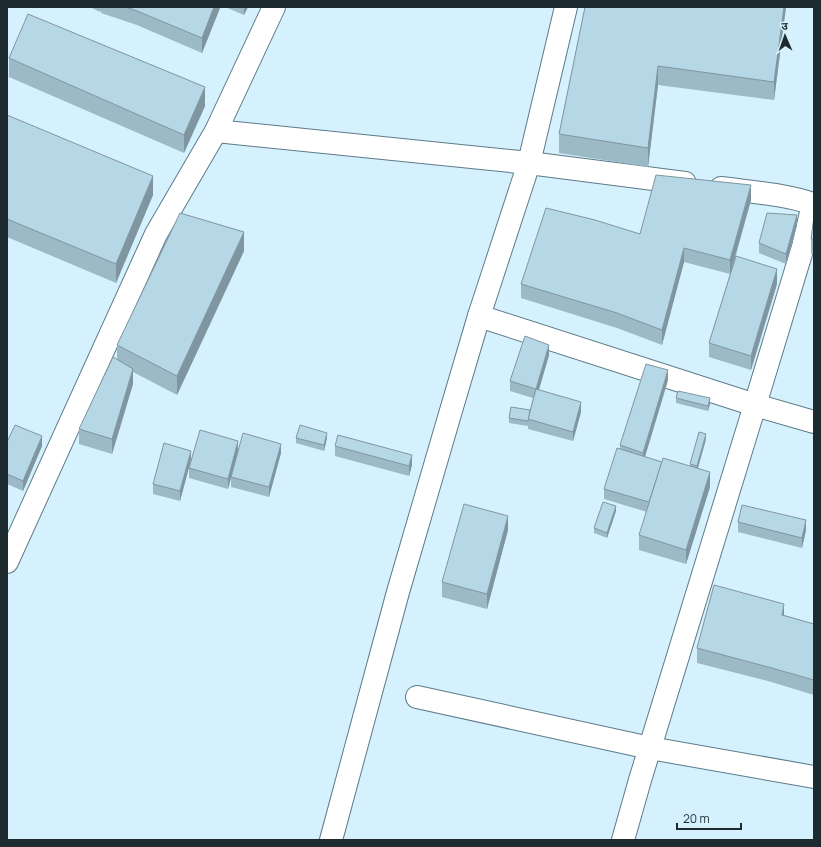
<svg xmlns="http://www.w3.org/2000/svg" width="821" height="847" viewBox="0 0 821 847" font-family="Manrope,'Noto Sans Devanagari',sans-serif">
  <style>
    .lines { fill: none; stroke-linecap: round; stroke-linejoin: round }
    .minor-casing { stroke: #5c7b88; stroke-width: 24 }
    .minor { stroke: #fff; stroke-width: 22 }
    .wall { fill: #9cb9c6 }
    .shaded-wall { fill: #7f96a1 }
    .building { fill: #b5d7e6; stroke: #7f96a1 }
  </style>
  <rect width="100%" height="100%" fill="#d5f1fd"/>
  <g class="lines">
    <defs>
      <g id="minor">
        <path d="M216,131L529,163L685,183"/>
        <path d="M479,316L755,405L803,247L813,204C786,194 750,192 721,188"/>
        <path d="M7,562L156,234L216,131L274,7"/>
        <path d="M417,697L650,748L814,777"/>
        <path d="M331,840L398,592L450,414L479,316L529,163L566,7"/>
        <path d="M623,840L640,780L755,405L814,422"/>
      </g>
    </defs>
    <!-- minor casing -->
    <use href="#minor" class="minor-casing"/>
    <!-- minor -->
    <use href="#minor" class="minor"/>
  </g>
  <!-- wall -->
  <g class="wall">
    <path d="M90,7H220V8L202,53L137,25L101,13V10L100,12Z"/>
    <path d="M225,7H248L244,15Z"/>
    <path d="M585,7H786L774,100L658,85L648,167L559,153V134Z"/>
    <path d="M9,58L205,106L184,153L9,77Z"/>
    <path d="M7,115L153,195L116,283L7,237Z"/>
    <path d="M751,200L733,266L777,284L751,370L709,357V343L730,274L684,262L662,345L617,328L521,298V284L640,234Z"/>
    <path d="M814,216V254H811V239Z"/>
    <path d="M797,225L786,264L759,253V243Z"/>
    <path d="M244,251L177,395L133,372V384L112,454L79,444V429L117,359V345Z"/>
    <path d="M549,355L539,390L581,412L573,441L528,429V426L509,423V418L530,410L533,398L510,391V381Z"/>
    <path d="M668,380L645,457L662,462L690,466V464L706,439L698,468L710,487L686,564L639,550V535L647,512L604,499V489L620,449V445Z"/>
    <path d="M676,398L710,404L708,411L676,403Z"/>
    <path d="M296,438H327L324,451L296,443Z"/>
    <path d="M7,442L42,446L23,491L7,484Z"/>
    <path d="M335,446L412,465L409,476L335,456Z"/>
    <path d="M238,449L281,453L269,497L231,487V479L228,489L189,478V468Z"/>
    <path d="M191,460L180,501L153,494V484Z"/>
    <path d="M616,511L607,538L594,533V528Z"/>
    <path d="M738,522L806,530L802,548L738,532Z"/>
    <path d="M508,530L487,609L442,597V582Z"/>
    <path d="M784,615L814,624V695L768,681L697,663V648Z"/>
  </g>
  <!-- shaded-wall -->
  <g class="shaded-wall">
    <path d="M214,7H220V8L202,53V38Z"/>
    <path d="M244,7H248L244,15Z"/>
    <path d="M784,7H786L774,100V82Z"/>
    <path d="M658,66V85L648,167V148Z"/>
    <path d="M205,87V106L184,153V135Z"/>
    <path d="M153,176V195L116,283V264Z"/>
    <path d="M751,185V200L730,274V260Z"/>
    <path d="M797,215V225L786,264V254Z"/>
    <path d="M244,232V251L177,395V376Z"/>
    <path d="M684,248V262L662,345V330Z"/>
    <path d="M777,269V284L751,370V356Z"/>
    <path d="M549,345V355L536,399V389Z"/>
    <path d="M133,369V384L112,454V439Z"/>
    <path d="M668,370V380L643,463V453Z"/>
    <path d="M710,398V404L708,411V406Z"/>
    <path d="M581,402V412L573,441V432Z"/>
    <path d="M327,433V438L324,451V445Z"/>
    <path d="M706,434V439L697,471V466Z"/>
    <path d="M42,436V446L23,491V481Z"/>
    <path d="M238,441V451L231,477L228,489V479Z"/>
    <path d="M281,444V453L269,497V487Z"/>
    <path d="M191,451V460L180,501V491Z"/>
    <path d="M412,455V465L409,476V466Z"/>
    <path d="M710,472V487L686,564V550Z"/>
    <path d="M616,506V511L607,538V533Z"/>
    <path d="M508,516V530L487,609V594Z"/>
    <path d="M806,520V530L802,548V538Z"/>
    <path d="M784,604V619L782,615Z"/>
  </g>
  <!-- building -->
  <g class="building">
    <path d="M126,7H214L202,38L137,11Z"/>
    <path d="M585,7H784L774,82L658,66L648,148L559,134Z"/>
    <path d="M28,14L205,87L184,135L9,58Z"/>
    <path d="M7,115L153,176L116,264L7,219Z"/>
    <path d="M656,175L751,185L730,260L684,248L662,330L617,313L521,284L546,208L595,220L640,234Z"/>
    <path d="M180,213L244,232L177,376L117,345Z"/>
    <path d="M767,213L797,215L786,254L759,243Z"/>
    <path d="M814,216V239H811Z"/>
    <path d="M736,256L777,269L751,356L709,343Z"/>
    <path d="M525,336L549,345L536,389L581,402L573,432L528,419L536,389L510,381Z"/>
    <path d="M113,357L133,369L112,439L79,429Z"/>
    <path d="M646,364L668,370L643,453L620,445Z"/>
    <path d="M678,391L710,398L708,406L676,398Z"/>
    <path d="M511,407L530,410L528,421L509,418Z"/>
    <path d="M15,425L42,436L23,481L7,474V442Z"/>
    <path d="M300,425L327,433L324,445L296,438Z"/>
    <path d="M200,430L238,441L228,479L189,468Z"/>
    <path d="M699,432L706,434L697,466L690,464Z"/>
    <path d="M243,433L281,444L269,487L231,477Z"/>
    <path d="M338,435L412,455L409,466L335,446Z"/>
    <path d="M164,443L191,451L180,491L153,484Z"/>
    <path d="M617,448L662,462L649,502L604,489Z"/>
    <path d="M663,458L710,472L686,550L639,535Z"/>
    <path d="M603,502L616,506L607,533L594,528Z"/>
    <path d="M464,504L508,516L487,594L442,582Z"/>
    <path d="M742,505L806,520L802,538L738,522Z"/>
    <path d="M714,585L784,604L782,615L814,624V680L768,667L697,648Z"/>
  </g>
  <!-- border -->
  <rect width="821" height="847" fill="none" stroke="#1d2a30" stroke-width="16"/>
  <!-- north arrow -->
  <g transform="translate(785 36) rotate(358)" stroke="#d5f1fd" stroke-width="3" paint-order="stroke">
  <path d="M0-3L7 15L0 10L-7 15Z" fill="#1d2a30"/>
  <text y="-6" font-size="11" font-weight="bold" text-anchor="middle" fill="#1d2a30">उ</text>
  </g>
  <!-- scale -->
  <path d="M677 823v6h64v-6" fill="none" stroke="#1d2a30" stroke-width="2"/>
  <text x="683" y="823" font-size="12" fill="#1d2a30" stroke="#d5f1fd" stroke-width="3" paint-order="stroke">20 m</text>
</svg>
